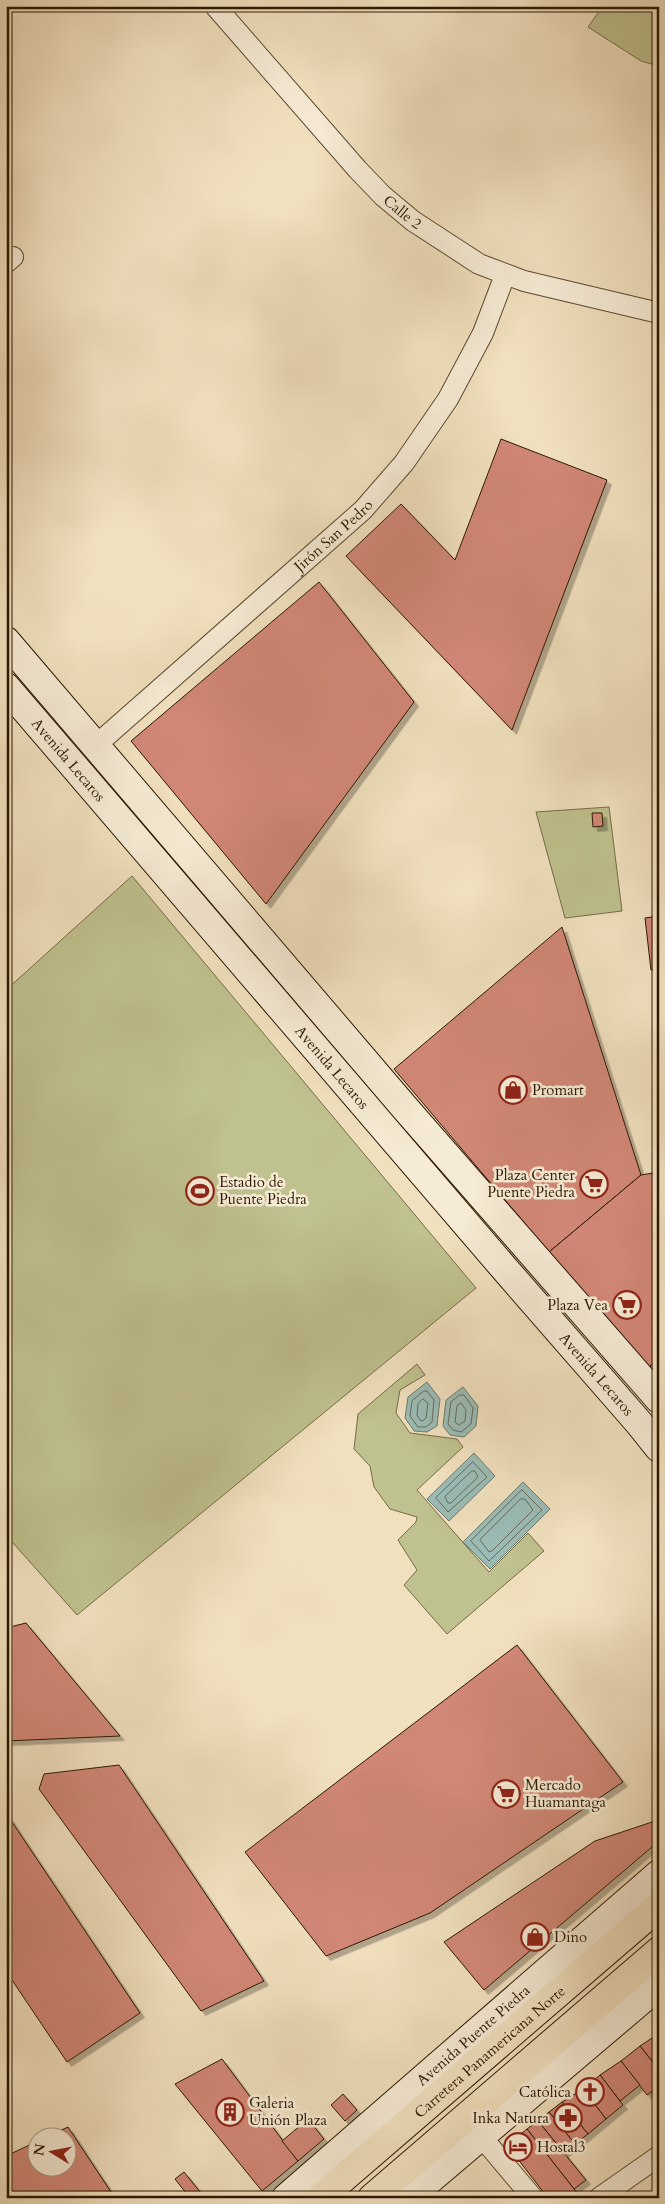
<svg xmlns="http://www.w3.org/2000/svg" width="665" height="2204" viewBox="0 0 665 2204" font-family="Cardo,serif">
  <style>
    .green { fill: #bfc18e; stroke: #756c47 }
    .water { fill: #9bbcb6; stroke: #6e7a6d }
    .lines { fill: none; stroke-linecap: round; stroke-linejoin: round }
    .shore { stroke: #636a5b; stroke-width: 1 }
    .building { fill: #d18776; stroke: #2b1800; filter: url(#shadow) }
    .street-casing { stroke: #5c4a30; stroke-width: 22 }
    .secondary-casing { stroke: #2b1800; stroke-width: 30 }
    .highway-casing { stroke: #2b1800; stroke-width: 30 }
    .street { stroke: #f6ebd5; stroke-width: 20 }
    .secondary { stroke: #f6ebd5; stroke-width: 28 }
    .highway { stroke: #f1e0be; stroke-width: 28 }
    .labels { text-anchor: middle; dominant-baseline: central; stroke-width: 5; stroke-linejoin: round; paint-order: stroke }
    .street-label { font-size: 15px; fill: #2b1800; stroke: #f6ebd5 }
    .poi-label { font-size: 15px; fill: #2b1800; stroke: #f6ebd5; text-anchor: start }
  </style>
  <defs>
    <filter id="shadow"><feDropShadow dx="4.5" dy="4.5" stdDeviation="0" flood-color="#0004"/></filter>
  </defs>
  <rect width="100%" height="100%" fill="#f1e0be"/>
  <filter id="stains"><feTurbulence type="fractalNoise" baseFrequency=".004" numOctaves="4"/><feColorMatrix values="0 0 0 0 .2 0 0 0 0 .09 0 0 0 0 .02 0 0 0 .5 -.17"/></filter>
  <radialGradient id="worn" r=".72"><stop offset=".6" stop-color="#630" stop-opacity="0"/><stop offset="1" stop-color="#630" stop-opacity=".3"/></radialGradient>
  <!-- green -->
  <g class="green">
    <path d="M603,6H659V66L641,61L588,27Z"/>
    <path d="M609,807L622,911L565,918L536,812Z"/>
    <path d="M132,876L476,1288L77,1615L6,1535V990Z"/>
    <path d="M417,1364L425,1375L400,1390L396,1413L410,1433L457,1439L463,1447L417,1490L489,1572L528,1533L544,1551L447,1634L404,1585L417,1570L398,1540L416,1522L417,1517L390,1509L374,1487L370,1466L354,1449L358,1414Z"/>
  </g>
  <!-- water -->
  <g class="water">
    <path d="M427,1382L440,1399L437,1426L427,1432L414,1431L405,1418L408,1397Z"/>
    <path d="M463,1387L478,1406L476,1426L464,1437L450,1435L443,1426L446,1400Z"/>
    <path d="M474,1453L495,1476L449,1521L427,1499Z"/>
    <path d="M523,1482L550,1509L490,1569L463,1542Z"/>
  </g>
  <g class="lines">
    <!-- shore -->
    <g class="shore">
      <path d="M424,1391H427L434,1400L432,1422L426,1427H418L410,1416L412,1401Z"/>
      <path d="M460,1395H464L473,1408L471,1424L461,1432L453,1430L448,1424L451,1402Z"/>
      <path d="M423,1399L428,1403L426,1418L423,1421L420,1420L417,1415L418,1404Z"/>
      <path d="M461,1403L466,1410L465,1421L459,1425L455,1422L457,1406Z"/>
      <path d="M473,1462L487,1477L448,1512L436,1498Z"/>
      <path d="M472,1471H475L478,1477L451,1503H448L445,1497Z"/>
      <path d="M522,1490L542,1510L489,1561L471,1541Z"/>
      <path d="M521,1499H525L533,1510L492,1551L489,1552L480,1540Z"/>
    </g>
  </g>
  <!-- building -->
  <g class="building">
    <path d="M501,439L607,480L512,730L346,556L401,504L455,560Z"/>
    <path d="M319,582L414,702L266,904L131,741Z"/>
    <path d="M592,813H602L603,826L593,827Z"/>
    <path d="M659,916V969L651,970L645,918Z"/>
    <path d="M562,927L641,1175L549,1252L394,1069Z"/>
    <path d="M659,1172V1358L649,1367L549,1252L641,1175Z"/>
    <path d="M659,1358V1378L649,1367Z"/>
    <path d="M26,1623L120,1736L6,1741V1628Z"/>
    <path d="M517,1645L623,1782L430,1913L326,1956L245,1852Z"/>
    <path d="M119,1765L264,1981L201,2011L39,1789L44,1774Z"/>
    <path d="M6,1813L140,2013L67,2062L6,1971Z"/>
    <path d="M655,1821L659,1830V1841L484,1990L444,1942L595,1841Z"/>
    <path d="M652,2038L659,2048V2070L640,2046Z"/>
    <path d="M640,2046L659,2070V2086L647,2095L621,2061Z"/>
    <path d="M222,2059L298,2161L262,2191L175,2084Z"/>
    <path d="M621,2061L640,2085L620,2101L600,2075Z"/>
    <path d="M600,2075L623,2105L606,2119L583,2089Z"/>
    <path d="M583,2089L606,2119L588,2134L562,2102Z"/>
    <path d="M343,2094L357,2110L345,2121L331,2105Z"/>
    <path d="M562,2102L588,2134L575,2144L549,2112Z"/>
    <path d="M549,2112L575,2144L564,2153L538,2121Z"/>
    <path d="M308,2119L324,2139L298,2161L282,2141Z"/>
    <path d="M538,2121L586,2180L574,2189L527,2129Z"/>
    <path d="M68,2127L115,2198H6V2156L38,2141V2166H68V2136H48Z"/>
    <path d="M527,2129L578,2194L572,2198H548L507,2145Z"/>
    <path d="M184,2172L205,2198H190L175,2179Z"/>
  </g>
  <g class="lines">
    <defs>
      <g id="street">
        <path id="s1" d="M215,6L358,170L383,196L413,221L479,264L524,281L659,313"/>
        <path d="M6,263L13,257"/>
        <path id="s2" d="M95,746L363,510L404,463L448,399L483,333L505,275"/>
        <path d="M480,2135L533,2198"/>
        <path d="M599,2198L659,2156"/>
      </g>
      <g id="secondary">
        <path d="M6,641L405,1108L659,1399"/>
        <path id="s3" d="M6,687L504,1268L639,1423L659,1448"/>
        <path id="s4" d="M286,2198L659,1874"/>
        <path d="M408,2198L659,1985"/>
      </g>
      <g id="highway">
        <path id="s5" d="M320,2198L659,1906"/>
        <path d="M372,2198L659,1951"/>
      </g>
    </defs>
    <!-- street casing -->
    <use href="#street" class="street-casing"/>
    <!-- secondary casing -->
    <use href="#secondary" class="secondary-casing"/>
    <!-- highway casing -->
    <use href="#highway" class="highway-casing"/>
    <!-- street -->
    <use href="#street" class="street"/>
    <!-- secondary -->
    <use href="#secondary" class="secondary"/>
    <!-- highway -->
    <use href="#highway" class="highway"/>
  </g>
  <!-- icons -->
  <defs>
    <symbol id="shop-ring" viewBox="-11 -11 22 22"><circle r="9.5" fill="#f6ebd5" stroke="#8f2418" stroke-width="1.5"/><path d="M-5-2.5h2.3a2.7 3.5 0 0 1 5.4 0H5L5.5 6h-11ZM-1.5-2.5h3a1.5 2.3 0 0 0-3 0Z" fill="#8f2418"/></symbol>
    <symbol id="supermarket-ring" viewBox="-11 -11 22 22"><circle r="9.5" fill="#f6ebd5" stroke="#8f2418" stroke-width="1.5"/><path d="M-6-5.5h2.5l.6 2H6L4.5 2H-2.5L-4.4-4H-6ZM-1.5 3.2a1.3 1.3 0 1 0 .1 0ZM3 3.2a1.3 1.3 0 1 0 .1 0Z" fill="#8f2418"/></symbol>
    <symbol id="stadium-ring" viewBox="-11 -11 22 22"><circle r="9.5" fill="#f6ebd5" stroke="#8f2418" stroke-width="1.5"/><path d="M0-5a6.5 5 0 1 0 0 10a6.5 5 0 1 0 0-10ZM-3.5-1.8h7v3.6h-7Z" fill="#8f2418"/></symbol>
    <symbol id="church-ring" viewBox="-11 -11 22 22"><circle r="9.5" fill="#f6ebd5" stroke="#8f2418" stroke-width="1.5"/><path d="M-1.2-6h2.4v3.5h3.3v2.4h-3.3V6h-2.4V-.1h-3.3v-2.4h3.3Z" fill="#8f2418"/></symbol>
    <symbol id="building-ring" viewBox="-11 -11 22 22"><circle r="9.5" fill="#f6ebd5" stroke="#8f2418" stroke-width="1.5"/><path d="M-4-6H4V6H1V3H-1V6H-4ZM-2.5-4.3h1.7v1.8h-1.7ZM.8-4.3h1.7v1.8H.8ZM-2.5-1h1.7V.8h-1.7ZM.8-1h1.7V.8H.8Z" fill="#8f2418"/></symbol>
    <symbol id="pharmacy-ring" viewBox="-11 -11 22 22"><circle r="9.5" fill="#f6ebd5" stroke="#8f2418" stroke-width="1.5"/><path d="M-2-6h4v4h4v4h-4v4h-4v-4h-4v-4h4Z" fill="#8f2418"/></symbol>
    <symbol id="hotel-ring" viewBox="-11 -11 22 22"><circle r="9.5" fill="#f6ebd5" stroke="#8f2418" stroke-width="1.5"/><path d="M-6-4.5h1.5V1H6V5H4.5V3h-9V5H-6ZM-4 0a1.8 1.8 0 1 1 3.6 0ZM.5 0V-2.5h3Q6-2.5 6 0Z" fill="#8f2418"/></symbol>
  </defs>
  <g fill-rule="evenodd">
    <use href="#shop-ring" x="497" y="1074" width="32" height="32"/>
    <use href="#supermarket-ring" x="578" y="1168" width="32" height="32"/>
    <use href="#stadium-ring" x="184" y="1175" width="32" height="32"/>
    <use href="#supermarket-ring" x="611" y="1289" width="32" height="32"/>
    <use href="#supermarket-ring" x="490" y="1778" width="32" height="32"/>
    <use href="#shop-ring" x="519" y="1921" width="32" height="32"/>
    <use href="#church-ring" x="574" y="2076" width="32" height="32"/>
    <use href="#building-ring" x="214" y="2096" width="32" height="32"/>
    <use href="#pharmacy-ring" x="552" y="2102" width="32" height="32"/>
    <use href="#hotel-ring" x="502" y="2131" width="32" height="32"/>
  </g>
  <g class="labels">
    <!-- street labels -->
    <g class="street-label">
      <text stroke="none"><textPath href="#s1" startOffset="279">Calle 2</textPath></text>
      <text stroke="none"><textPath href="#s2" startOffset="318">Jirón San Pedro</textPath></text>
      <text stroke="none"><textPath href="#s3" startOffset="96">Avenida Lecaros</textPath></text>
      <text stroke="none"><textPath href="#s3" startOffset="501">Avenida Lecaros</textPath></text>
      <text stroke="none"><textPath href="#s3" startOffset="906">Avenida Lecaros</textPath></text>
      <text stroke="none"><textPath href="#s4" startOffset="248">Avenida Puente Piedra</textPath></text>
      <text stroke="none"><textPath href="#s5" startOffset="224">Carretera Panamericana Norte</textPath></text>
    </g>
    <!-- poi labels -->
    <g class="poi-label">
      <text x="532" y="1090">Promart</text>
      <text x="575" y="1175" text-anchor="end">Plaza Center<tspan x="575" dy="17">Puente Piedra</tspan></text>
      <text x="219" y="1182">Estadio de<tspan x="219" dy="17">Puente Piedra</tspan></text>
      <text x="608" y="1305" text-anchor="end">Plaza Vea</text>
      <text x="525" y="1785">Mercado<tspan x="525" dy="17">Huamantaga</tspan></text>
      <text x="554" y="1937">Dino</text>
      <text x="571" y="2092" text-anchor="end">Católica</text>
      <text x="249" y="2103">Galeria<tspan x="249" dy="17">Unión Plaza</tspan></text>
      <text x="549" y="2118" text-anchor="end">Inka Natura</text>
      <text x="537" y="2147">Hostal3</text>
    </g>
  </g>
  <!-- margin -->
  <rect width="665" height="2204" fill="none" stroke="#f1e0be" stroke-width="25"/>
  <rect x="8" y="8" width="650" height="2189" fill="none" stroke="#2b1800" stroke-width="2.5"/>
  <rect x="12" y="12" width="640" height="2179" fill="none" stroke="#2b1800"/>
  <!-- north arrow -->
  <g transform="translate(52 2152) rotate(280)"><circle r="24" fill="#f6ebd5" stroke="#a59780"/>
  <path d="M0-4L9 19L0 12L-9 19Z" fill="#8f2418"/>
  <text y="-8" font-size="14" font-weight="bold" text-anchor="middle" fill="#2b1800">N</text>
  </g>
  <rect width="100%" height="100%" filter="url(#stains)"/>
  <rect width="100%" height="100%" fill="url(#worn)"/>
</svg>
